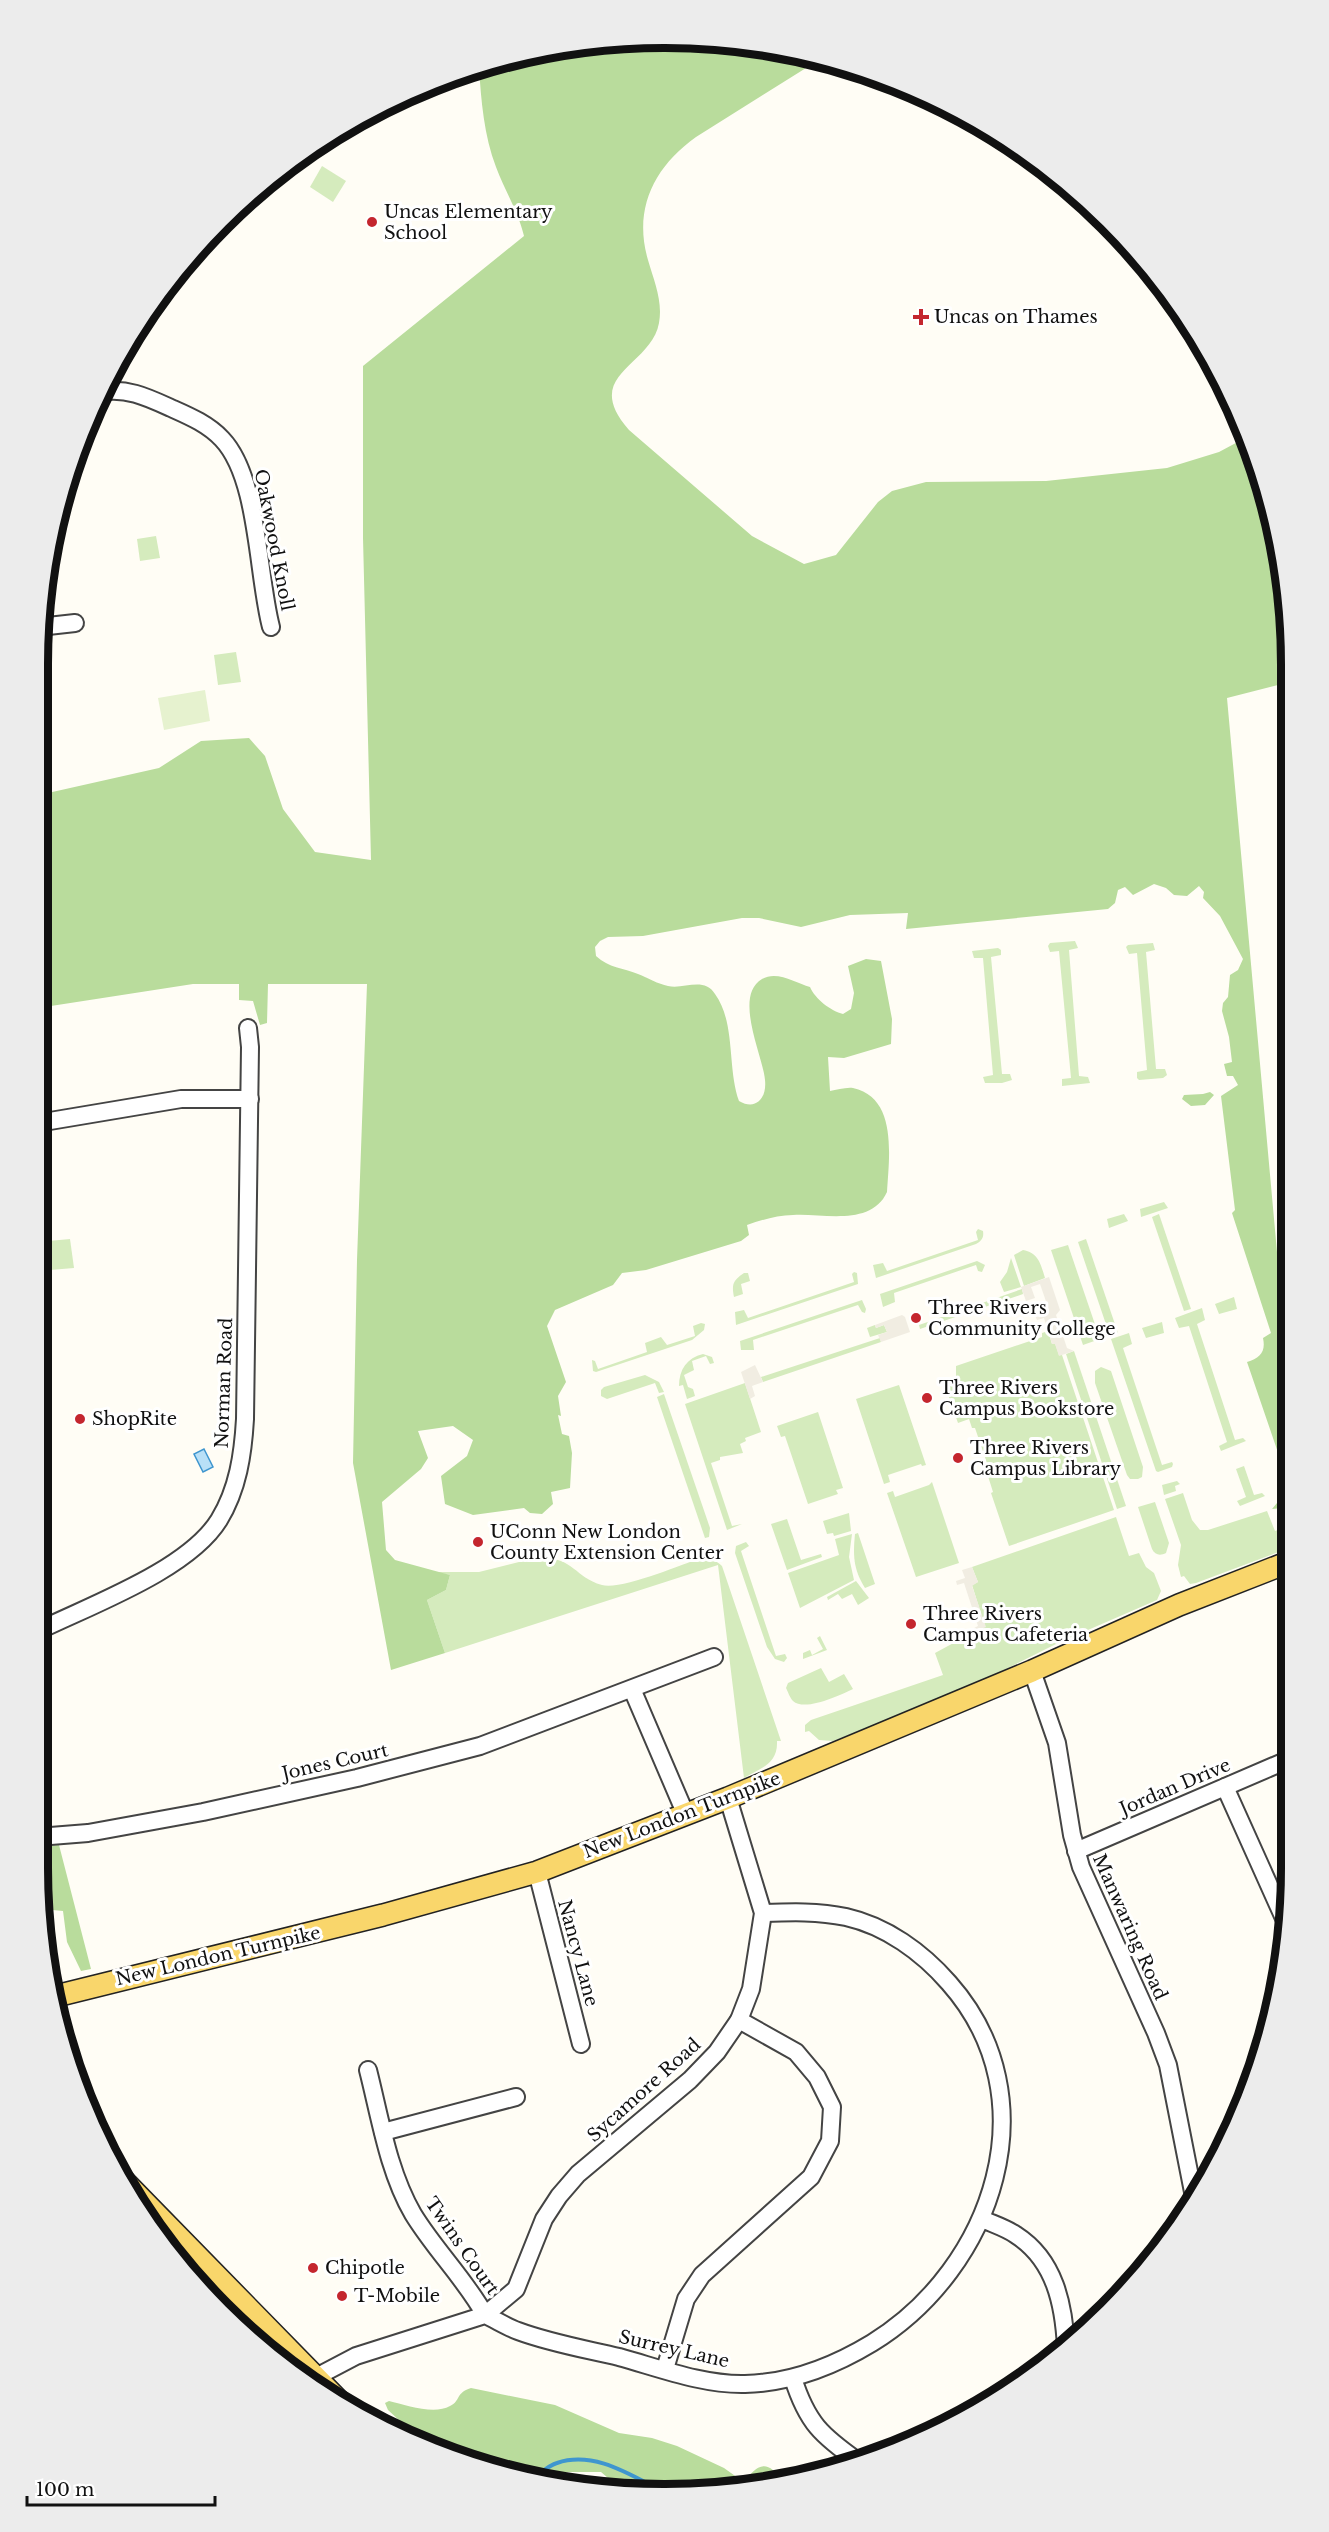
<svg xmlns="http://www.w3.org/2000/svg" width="1329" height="2532" viewBox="0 0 1329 2532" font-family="'Libre Baskerville',serif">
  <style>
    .green { fill: #d5ebbd }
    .forest { fill: #b9dc9c }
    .pitch { fill: #e6f2cf }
    .plaza { fill: #f1ede2 }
    .water { fill: #b9e0f7; stroke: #3f96cf; stroke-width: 1.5 }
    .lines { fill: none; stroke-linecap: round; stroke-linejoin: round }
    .stream { stroke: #3f96cf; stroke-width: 4 }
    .minor-casing { stroke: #444; stroke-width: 20 }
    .major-casing { stroke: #222; stroke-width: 24 }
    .minor { stroke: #fff; stroke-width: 16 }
    .major { stroke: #f9d66b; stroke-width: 21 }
    .poi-dot { fill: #c4262e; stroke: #fff; stroke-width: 2 }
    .labels { text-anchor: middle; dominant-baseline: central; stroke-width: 6; stroke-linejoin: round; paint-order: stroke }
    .poi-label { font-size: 18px; fill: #111; stroke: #fff; text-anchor: start }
    .street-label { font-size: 18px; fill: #111; stroke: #fff }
    .rim { fill: none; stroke: #111; stroke-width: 8 }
  </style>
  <rect width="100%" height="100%" fill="#fffdf5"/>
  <!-- green -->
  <g class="green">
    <path d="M322,166L346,181L333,202L310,187Z"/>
    <path d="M156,536L160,558L140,561L137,539Z"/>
    <path d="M236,652L241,682L218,685L214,655Z"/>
    <path d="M1075,941L1078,948L1069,950L1079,1076L1088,1077L1090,1083L1062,1086V1079L1071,1078L1059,951L1050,952L1048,946L1050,943Z"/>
    <path d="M1153,943L1155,950L1146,952L1156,1069H1165L1167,1075L1163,1078L1139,1080L1137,1078V1072L1147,1070L1137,953L1129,954L1126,947L1128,945Z"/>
    <path d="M998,948L1001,950V955L991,957L1002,1074H1010L1012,1080L1002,1083H985L983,1077L993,1075L983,958H974L972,951Z"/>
    <path d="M1164,1202L1168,1208L1141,1217L1140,1209Z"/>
    <path d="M1124,1214L1128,1221L1109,1228L1107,1219Z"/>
    <path d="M1159,1214L1191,1309L1184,1311L1152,1217Z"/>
    <path d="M978,1229L983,1231C984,1237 982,1241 976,1244L876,1278L873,1265L883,1263L887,1271L978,1240L976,1232Z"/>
    <path d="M70,1239L74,1268L38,1271V1242Z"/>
    <path d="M1086,1239L1118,1333L1110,1336L1078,1242Z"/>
    <path d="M1068,1245L1100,1339L1083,1345L1051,1250Z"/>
    <path d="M1023,1250C1039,1253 1041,1265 1045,1278L1024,1286L1014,1255Z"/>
    <path d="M1011,1258L1021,1287L1004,1292L1000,1282L1007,1272Z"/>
    <path d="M977,1261L985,1265L982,1272L978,1271L976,1265L894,1293L895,1302L883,1307L880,1294Z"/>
    <path d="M854,1272L857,1273L858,1284L736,1325L735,1312L744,1310L748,1318L854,1282L852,1274Z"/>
    <path d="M744,1273H748L750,1281L741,1284L743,1294L734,1297C732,1285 732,1281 744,1273Z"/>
    <path d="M1022,1289L1023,1294L920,1329L919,1325Z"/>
    <path d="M1234,1297L1237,1309L1219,1314L1215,1304Z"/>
    <path d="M862,1300L866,1309L865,1313L862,1312L858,1305L753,1340L754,1350H741L740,1341Z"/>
    <path d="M1202,1308L1205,1320L1197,1324L1235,1440L1243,1438L1246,1441L1221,1451L1219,1446L1227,1442L1189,1326L1179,1328L1175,1318Z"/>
    <path d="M1162,1322L1164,1333L1146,1338L1142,1328Z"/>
    <path d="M701,1323L705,1324L704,1330L692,1340L596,1372L593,1371L592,1360L595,1361L598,1369L647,1352L645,1343L661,1337L667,1345L695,1336L693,1326Z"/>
    <path d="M875,1325L876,1328L884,1325L887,1332L870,1337L867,1328Z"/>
    <path d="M1048,1331L1052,1344L1055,1343L1059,1355H1062L1114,1510L1009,1546L991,1493L993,1492L987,1473L990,1472L975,1428H972L969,1419L958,1423L945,1386L956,1378V1366L1042,1337V1333Z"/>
    <path d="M1129,1333L1132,1344L1123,1348L1162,1465L1172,1462L1173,1464L1172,1467L1158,1472L1156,1471L1111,1339Z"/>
    <path d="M880,1338L881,1342L763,1382L761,1377Z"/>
    <path d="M1074,1351L1126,1506L1117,1509L1066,1354Z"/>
    <path d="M703,1354L712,1357L714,1363L710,1364L706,1356L692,1361L694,1370L684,1375L688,1387L693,1389L695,1396L687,1399L683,1385L679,1386C679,1369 687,1358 703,1354Z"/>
    <path d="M1101,1367L1111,1371L1143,1467L1142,1477L1138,1479H1130L1127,1475L1095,1383V1371Z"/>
    <path d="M645,1375L659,1382L664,1392L659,1393L655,1383L607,1399L601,1396V1390L604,1387Z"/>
    <path d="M745,1383L761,1432L745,1438L746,1441L740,1444L743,1453L720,1457V1460L711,1463L732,1526L742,1524L727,1530L685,1404Z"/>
    <path d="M899,1385L926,1465L922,1466L921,1464L888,1475L890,1482L884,1484L856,1399Z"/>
    <path d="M664,1394L710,1528L709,1537L705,1538L657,1397Z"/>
    <path d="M818,1412L843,1488L836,1490L838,1494L808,1504L785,1436L781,1437L777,1426Z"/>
    <path d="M1244,1466L1254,1495L1262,1493L1265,1496L1240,1506L1237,1501L1246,1497L1236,1469Z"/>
    <path d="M1177,1481L1180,1484L1175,1486L1176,1491L1164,1495L1162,1485Z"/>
    <path d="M932,1482L959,1563L916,1577L887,1493L893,1491L895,1497L929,1485Z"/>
    <path d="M1183,1493L1192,1520L1200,1530H1208L1267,1511L1275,1531L1289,1526V1548L1196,1583L1190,1584L1184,1576L1181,1577L1178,1565L1181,1545L1165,1499Z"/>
    <path d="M1155,1502L1169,1543L1166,1553C1160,1556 1155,1555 1152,1549L1138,1507Z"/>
    <path d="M849,1513L851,1531L834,1536L833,1533L827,1534L823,1521Z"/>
    <path d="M1116,1517L1129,1556L1139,1553L1146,1567L1154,1573L1161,1591L1157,1600L1058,1643L990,1677L913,1710L833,1741L819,1740L809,1731L805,1732V1725L811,1720L943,1675L935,1653L985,1626L972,1585L978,1582L972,1567Z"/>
    <path d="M787,1519L801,1560L821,1554L822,1557L787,1570L771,1524Z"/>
    <path d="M858,1533L875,1584L865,1588C853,1569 853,1555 855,1534Z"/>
    <path d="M852,1534L849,1557L854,1580L800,1608L788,1573L839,1555L835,1539Z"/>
    <path d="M746,1542L749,1546L741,1551L776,1656L785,1654L787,1658L784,1662L775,1659L767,1647L735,1553L736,1546Z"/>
    <path d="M539,1557C575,1558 574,1577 602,1585C622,1590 680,1565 701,1558C710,1557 715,1560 722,1566L781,1741H777C778,1764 761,1768 744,1778L718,1565L445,1653L427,1600L446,1590L450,1575L433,1572H479Z"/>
    <path d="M856,1581L869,1598L858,1605L852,1594L842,1599L838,1594L828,1600L827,1597Z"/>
    <path d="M820,1636L827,1650L803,1659V1653L810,1650L812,1655L823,1649L817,1638Z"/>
    <path d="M821,1668L829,1682L844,1674L853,1689C840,1695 805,1712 793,1701C790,1698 788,1692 786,1688L788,1683Z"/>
  </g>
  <!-- forest -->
  <g class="forest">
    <path d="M706,39L822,58L696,137C654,167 633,209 648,260C654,281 663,301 659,323C651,367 580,374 629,430L752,536L804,564L836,555L878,502L892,491L926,482L1046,481L1167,468L1219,452L1247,437L1286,582V683L1227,698L1289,1385V1526L1282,1508L1272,1509L1277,1503L1285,1473L1247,1362C1260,1358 1266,1352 1263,1338L1271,1333L1232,1213L1235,1210L1221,1096L1238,1085L1233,1076H1227L1224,1064L1232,1062L1229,1037L1222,1011L1223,1003L1228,997L1230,975L1238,970L1243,959L1220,916L1203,898L1204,892L1199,886L1187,896L1174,895L1166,888L1154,884L1133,895L1125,887L1118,890L1115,903L1108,909L906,929L908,913L850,915L801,927L759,918H742L643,936L608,937L600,941L595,947L596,956C609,968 623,968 638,974C648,978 658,984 668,986C683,990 704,976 715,994C736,1023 727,1068 739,1101C756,1111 767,1098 765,1080C763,1056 733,996 762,979C777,970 796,983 810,987C815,999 831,1011 843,1014L851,1009L854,993L848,966L866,959L881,961L892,1019L891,1044L844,1058L828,1057L830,1091C837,1090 846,1087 853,1088C898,1098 889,1157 887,1192C871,1227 823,1213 793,1215C777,1215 762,1220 747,1225L749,1235L741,1241L646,1270L622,1273L613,1285L555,1310L547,1326L566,1382L558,1396L561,1416L558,1415L562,1434L569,1436L572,1453L570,1488L551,1492L553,1504L542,1514L530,1513L524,1508L473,1515L445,1504L441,1476L467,1456L473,1440L453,1426L418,1431L428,1458L421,1469L382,1502L386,1550L395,1560L450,1575L446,1590L427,1600L445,1653L391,1670L353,1463L357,1260L367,984H268L267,1023L260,1025L253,1001L239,1000V984H193L38,1008L39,795L159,768L201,741L249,738L265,756L283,809L315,852L371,860L363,538V366L524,236C518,211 505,191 496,167C484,136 481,100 479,67L583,43Z"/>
    <path d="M1210,1092L1214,1095L1205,1105L1191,1106L1182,1099L1184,1095L1203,1094Z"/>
    <path d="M59,1845L91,1969L81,1971L67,1942L63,1911L42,1909L38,1847Z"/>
    <path d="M471,2388L555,2405L619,2433L652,2438L677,2446L724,2468L738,2478H747C762,2460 769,2464 783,2480L706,2493H623L612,2491L608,2478L601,2472H566L548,2481L505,2474L498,2465L487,2460L446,2444L416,2436L388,2410L385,2403L389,2401C406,2405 434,2415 450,2406C461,2401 455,2393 471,2388Z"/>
  </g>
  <!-- pitch -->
  <path class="pitch" d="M205,690L210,721L164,730L158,698Z"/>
  <!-- plaza -->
  <g class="plaza">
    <path d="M1049,1277L1060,1310L1056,1315L1067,1348L1074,1351L1059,1356L1055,1344H1052L1044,1318L1037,1320L1035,1315L1049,1310L1040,1284L1031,1287L1035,1298L1026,1301L1021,1287Z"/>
    <path d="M902,1315L905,1317L910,1332L881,1342L878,1335L887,1332L884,1325L876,1328L875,1325Z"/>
    <path d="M755,1365L763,1382L752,1386L755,1396L750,1399L741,1372Z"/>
    <path d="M972,1567L978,1582L972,1586L986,1627L960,1638L959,1636L978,1626L964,1583L957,1585L956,1581L965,1578L962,1570Z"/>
  </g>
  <!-- water -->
  <path class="water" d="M204,1449L213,1467L203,1472L194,1454Z"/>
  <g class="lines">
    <!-- stream -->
    <path class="stream" d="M534,2478C541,2473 549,2465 557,2463C596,2450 633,2477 666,2493"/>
    <defs>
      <g id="minor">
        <path d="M100,392C126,387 147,397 171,408C189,416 208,424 222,439C259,478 257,574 271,627"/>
        <path d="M39,627L75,623"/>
        <path d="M38,1123L181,1099H250"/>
        <path d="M38,1631C91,1605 188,1570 219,1520C238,1489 243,1454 245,1419L250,1047L248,1028"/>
        <path d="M1032,1671L1057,1743L1072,1835L1081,1867L1156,2033L1168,2065L1194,2197"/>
        <path d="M632,1689L686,1815"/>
        <path d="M1225,1787L1287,1925"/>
        <path d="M38,1837L88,1833L203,1812L357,1778L480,1746L714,1657"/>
        <path d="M1076,1851L1290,1759"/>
        <path d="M537,1872L581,2044"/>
        <path d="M368,2070C380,2117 388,2171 413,2214C435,2250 465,2279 485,2315L516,2289L544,2219L559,2196L578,2174L690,2080L717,2052L739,2020L751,1989L763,1913L728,1798"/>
        <path d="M383,2132L516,2097"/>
        <path d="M982,2219C993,2224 1006,2228 1016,2235C1055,2260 1064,2305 1066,2348"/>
        <path d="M665,2369L686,2299L702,2275L811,2177L830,2141L832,2107L817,2077L796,2052L739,2020"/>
        <path d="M316,2377L356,2356L485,2315C496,2320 507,2327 518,2331C550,2343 585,2349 619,2357C659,2368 703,2385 745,2384C791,2383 834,2366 872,2343C994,2268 1051,2098 949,1983C922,1952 886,1926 846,1917C818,1911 791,1912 763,1913"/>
        <path d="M793,2378C807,2423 822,2436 859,2462"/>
      </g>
      <g id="major">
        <path d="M52,1997L383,1915L537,1872L728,1798L1032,1671L1179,1605L1289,1562"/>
        <path d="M120,2177L340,2402"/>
      </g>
    </defs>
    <!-- minor casing -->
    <use href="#minor" class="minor-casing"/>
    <!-- major casing -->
    <use href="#major" class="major-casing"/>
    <!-- minor -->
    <use href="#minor" class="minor"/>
    <!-- major -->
    <use href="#major" class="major"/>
  </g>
  <!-- markers -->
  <g class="poi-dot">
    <circle cx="372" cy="222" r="6"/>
    <path d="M918 308h6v6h6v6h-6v6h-6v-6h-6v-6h6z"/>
    <circle cx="916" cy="1318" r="6"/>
    <circle cx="927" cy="1398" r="6"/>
    <circle cx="80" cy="1419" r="6"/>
    <circle cx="958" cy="1458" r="6"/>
    <circle cx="478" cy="1542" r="6"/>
    <circle cx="911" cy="1624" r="6"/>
    <circle cx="313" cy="2268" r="6"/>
    <circle cx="342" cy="2296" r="6"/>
  </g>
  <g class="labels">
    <!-- poi labels -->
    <g class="poi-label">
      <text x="384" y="212">Uncas Elementary<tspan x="384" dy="21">School</tspan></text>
      <text x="934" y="317">Uncas on Thames</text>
      <text x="928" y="1308">Three Rivers<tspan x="928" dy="21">Community College</tspan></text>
      <text x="939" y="1388">Three Rivers<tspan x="939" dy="21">Campus Bookstore</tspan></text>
      <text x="92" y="1419">ShopRite</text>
      <text x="970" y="1448">Three Rivers<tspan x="970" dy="21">Campus Library</tspan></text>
      <text x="490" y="1532">UConn New London<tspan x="490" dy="21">County Extension Center</tspan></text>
      <text x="923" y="1614">Three Rivers<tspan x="923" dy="21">Campus Cafeteria</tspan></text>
      <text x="325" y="2268">Chipotle</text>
      <text x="354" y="2296">T-Mobile</text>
    </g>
    <!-- street labels -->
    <g class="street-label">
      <text transform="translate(274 540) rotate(79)">Oakwood Knoll</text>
      <text transform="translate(224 1383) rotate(-88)">Norman Road</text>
      <text transform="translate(335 1762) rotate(-13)">Jones Court</text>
      <text transform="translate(1175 1787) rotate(-23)">Jordan Drive</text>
      <text transform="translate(682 1815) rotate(-21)">New London Turnpike</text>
      <text transform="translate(1130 1927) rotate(66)">Manwaring Road</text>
      <text transform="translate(578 1953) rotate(75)">Nancy Lane</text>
      <text transform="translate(218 1956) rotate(-13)">New London Turnpike</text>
      <text transform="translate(644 2090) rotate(-42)">Sycamore Road</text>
      <text transform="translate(462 2246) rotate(55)">Twins Court</text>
      <text transform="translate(674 2349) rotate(13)">Surrey Lane</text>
    </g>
  </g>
  <!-- crop -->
  <path d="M0 0H1329V2532H0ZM664 48H665A616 616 0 0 1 1281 664V1868A616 616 0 0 1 665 2484H664A616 616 0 0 1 48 1868V664A616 616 0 0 1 664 48Z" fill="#ececec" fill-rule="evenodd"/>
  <path class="rim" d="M664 48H665A616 616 0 0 1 1281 664V1868A616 616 0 0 1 665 2484H664A616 616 0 0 1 48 1868V664A616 616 0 0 1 664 48Z"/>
  <!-- scale -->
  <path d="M27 2496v9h188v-9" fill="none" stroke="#111111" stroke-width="3"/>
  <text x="36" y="2496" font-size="18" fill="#111111" stroke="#ffffff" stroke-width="4.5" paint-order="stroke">100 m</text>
</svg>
